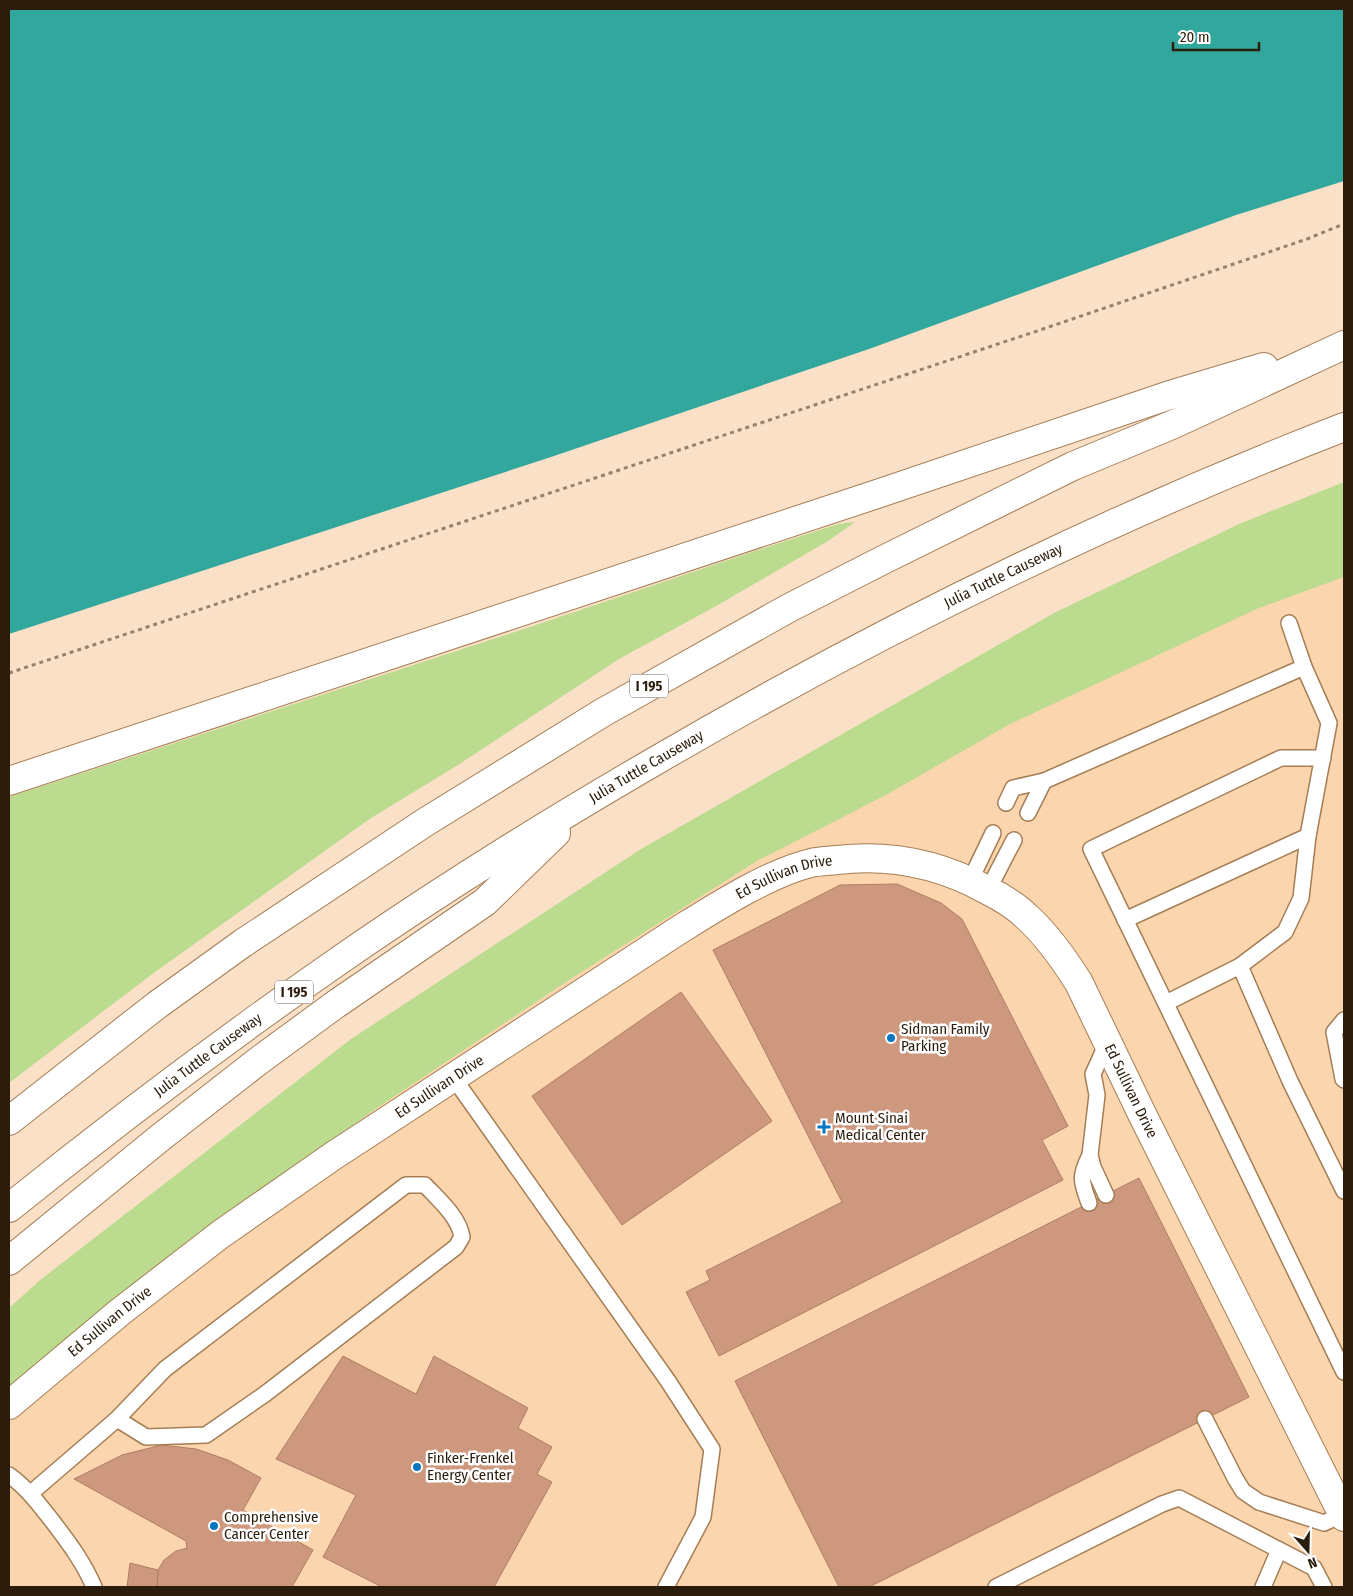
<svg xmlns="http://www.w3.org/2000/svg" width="1353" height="1596" viewBox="0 0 1353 1596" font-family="'Fira Sans Condensed',sans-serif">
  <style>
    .built { fill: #fbd5ad }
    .green { fill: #bbdc8e }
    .water { fill: #32a79e }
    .building { fill: #cd987e; stroke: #b07d64 }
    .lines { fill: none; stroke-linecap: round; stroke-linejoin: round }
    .service-casing { stroke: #a57e55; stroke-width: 18 }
    .minor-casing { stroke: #a57e55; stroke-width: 30 }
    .motorway-casing { stroke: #a57e55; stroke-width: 30 }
    .path { stroke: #96816b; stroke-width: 3; stroke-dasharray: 4 4; stroke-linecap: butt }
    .service { stroke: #fff; stroke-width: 15 }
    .minor { stroke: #fff; stroke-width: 28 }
    .motorway { stroke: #fff; stroke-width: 28 }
    .poi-dot { fill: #0676c1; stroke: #fff; stroke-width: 2 }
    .labels { text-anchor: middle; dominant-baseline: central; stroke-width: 5; stroke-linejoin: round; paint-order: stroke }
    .shield { fill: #fff; stroke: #6b6054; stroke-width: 1 }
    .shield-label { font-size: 14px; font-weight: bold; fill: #2c1c0b }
    .street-label { font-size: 15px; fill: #2c1c0b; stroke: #fff }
    .poi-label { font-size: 15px; fill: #2c1c0b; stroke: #fff; text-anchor: start }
  </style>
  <rect width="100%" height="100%" fill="#fae0c7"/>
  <!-- built -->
  <path class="built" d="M1344,558V1587H9V1354L725,854Z"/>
  <!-- green -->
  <g class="green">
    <path d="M1344,482V577L1259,608L1010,724L886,795L757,861L572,978L374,1110L148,1273L9,1388V1308L39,1281L351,1039L641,849L1054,613L1239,524Z"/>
    <path d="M855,522L828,541L718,605L619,659L458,765L371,818L155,972L9,1083V797L527,628L749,553L838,524Z"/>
  </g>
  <!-- water -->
  <path class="water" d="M9,9H1344V181L1236,215L869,349L551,457L9,634Z"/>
  <!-- building -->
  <g class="building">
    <path d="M897,884L941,903L962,919L1068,1126L1042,1140L1063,1180L719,1356L686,1292L710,1280L706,1271L842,1202L713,950L840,885Z"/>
    <path d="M681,992L772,1121L622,1225L532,1096Z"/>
    <path d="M1139,1178L1249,1397L869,1587H839L735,1381Z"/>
    <path d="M343,1356L416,1394L434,1356L528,1408L518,1428L552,1447L537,1474L552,1482L494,1587H382L323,1557L356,1495L276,1459Z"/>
    <path d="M162,1445L196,1449L228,1460L261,1478L243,1510L313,1550L292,1587H157L158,1570L164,1560L176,1551L187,1548L186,1541L74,1479L122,1455Z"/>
    <path d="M130,1563L158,1570L157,1587H127Z"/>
  </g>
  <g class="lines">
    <defs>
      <g id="service">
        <path d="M1289,623L1304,667"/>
        <path d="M1323,758H1281L1091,849L1344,1372"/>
        <path d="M1006,803L1013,788L1044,781L1304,667L1329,723L1308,836L1301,898L1285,932L1240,966"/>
        <path d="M1028,813L1044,781"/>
        <path d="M970,881L993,833"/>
        <path d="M988,890L1014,840"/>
        <path d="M1125,920L1308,836"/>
        <path d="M1166,1003L1240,966L1290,1081L1344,1191"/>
        <path d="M1344,1020L1334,1032L1343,1079L1344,1080"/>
        <path d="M453,1077L668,1381L712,1449L703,1517L666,1587"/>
        <path d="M1106,1195L1093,1167L1090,1155L1097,1095L1093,1074L1107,1043"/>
        <path d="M1089,1203C1081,1181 1079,1177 1090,1155"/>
        <path d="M1205,1419L1235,1478L1243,1491L1259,1502L1324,1523L1343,1514"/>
        <path d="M9,1475C27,1488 39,1504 53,1522C69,1543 84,1563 94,1587"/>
        <path d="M31,1493L117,1419L165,1369L406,1185H425C439,1200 459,1217 462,1237L456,1247L265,1394L206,1435L146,1437L117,1419"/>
        <path d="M996,1587L1162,1504L1179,1498L1314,1568L1324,1587"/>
        <path d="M1263,1587L1279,1550"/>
      </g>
      <g id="minor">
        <path id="s1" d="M9,1405L120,1312L221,1234L333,1156L679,930C716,907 769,873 811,863C819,861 828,861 837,860C890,854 940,864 987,890C1001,897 1016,906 1027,917C1048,936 1064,959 1079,983L1142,1114L1344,1517"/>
      </g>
      <g id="motorway">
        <path d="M9,781L877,494L1170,395L1264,367"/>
        <path d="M9,1121L157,1005L243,943L424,823L602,713L789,608L883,560L1073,466L1174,424L1344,345"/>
        <path id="s2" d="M9,1208C112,1125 218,1045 327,969C431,896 540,828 650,764C872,634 1104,520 1344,427"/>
        <path d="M9,1261L161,1137L257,1062L336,1004L485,902L556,833"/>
      </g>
    </defs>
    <!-- service casing -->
    <use href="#service" class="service-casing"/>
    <!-- minor casing -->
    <use href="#minor" class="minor-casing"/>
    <!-- motorway casing -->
    <use href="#motorway" class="motorway-casing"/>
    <!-- path -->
    <path class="path" d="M9,673L1043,329L1307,239L1344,224"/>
    <!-- service -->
    <use href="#service" class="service"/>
    <!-- minor -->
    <use href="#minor" class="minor"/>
    <!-- motorway -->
    <use href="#motorway" class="motorway"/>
  </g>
  <!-- markers -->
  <g class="poi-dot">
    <circle cx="891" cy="1038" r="5"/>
    <path d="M821.5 1119.5h5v5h5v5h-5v5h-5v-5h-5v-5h5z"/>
    <circle cx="417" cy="1467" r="5"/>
    <circle cx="214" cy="1526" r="5"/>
  </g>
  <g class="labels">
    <!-- shield labels -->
    <g class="shield">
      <rect x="630" y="674.5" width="38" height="23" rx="4"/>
      <rect x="275" y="980.5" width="38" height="23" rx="4"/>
    </g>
    <g class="shield-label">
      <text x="649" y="686">I 195</text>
      <text x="294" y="992">I 195</text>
    </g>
    <!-- street labels -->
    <g class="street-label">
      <text stroke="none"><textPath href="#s2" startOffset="1181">Julia Tuttle Causeway</textPath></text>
      <text stroke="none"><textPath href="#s2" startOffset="776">Julia Tuttle Causeway</textPath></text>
      <text stroke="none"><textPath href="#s1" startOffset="941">Ed Sullivan Drive</textPath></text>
      <text stroke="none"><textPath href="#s2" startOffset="251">Julia Tuttle Causeway</textPath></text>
      <text stroke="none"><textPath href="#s1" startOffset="536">Ed Sullivan Drive</textPath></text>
      <text stroke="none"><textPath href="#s1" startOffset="1405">Ed Sullivan Drive</textPath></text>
      <text stroke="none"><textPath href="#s1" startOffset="131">Ed Sullivan Drive</textPath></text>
    </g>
    <!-- poi labels -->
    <g class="poi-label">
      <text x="901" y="1029">Sidman Family<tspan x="901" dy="17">Parking</tspan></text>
      <text x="835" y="1118">Mount Sinai<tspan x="835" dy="17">Medical Center</tspan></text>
      <text x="427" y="1458">Finker-Frenkel<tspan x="427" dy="17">Energy Center</tspan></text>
      <text x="224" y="1517">Comprehensive<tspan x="224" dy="17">Cancer Center</tspan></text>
    </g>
  </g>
  <!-- border -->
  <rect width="1353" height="1596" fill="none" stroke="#2c1c0b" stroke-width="20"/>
  <!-- north arrow -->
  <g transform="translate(1308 1551) rotate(160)" stroke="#ffffff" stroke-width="4" paint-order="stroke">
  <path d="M0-4L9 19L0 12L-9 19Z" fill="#2c1c0b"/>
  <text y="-8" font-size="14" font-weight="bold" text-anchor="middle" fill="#2c1c0b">N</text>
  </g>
  <!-- scale -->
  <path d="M1173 42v8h86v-8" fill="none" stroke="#2c1c0b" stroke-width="2.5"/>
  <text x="1180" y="42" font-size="15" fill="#2c1c0b" stroke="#ffffff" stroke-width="4" paint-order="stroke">20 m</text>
</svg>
